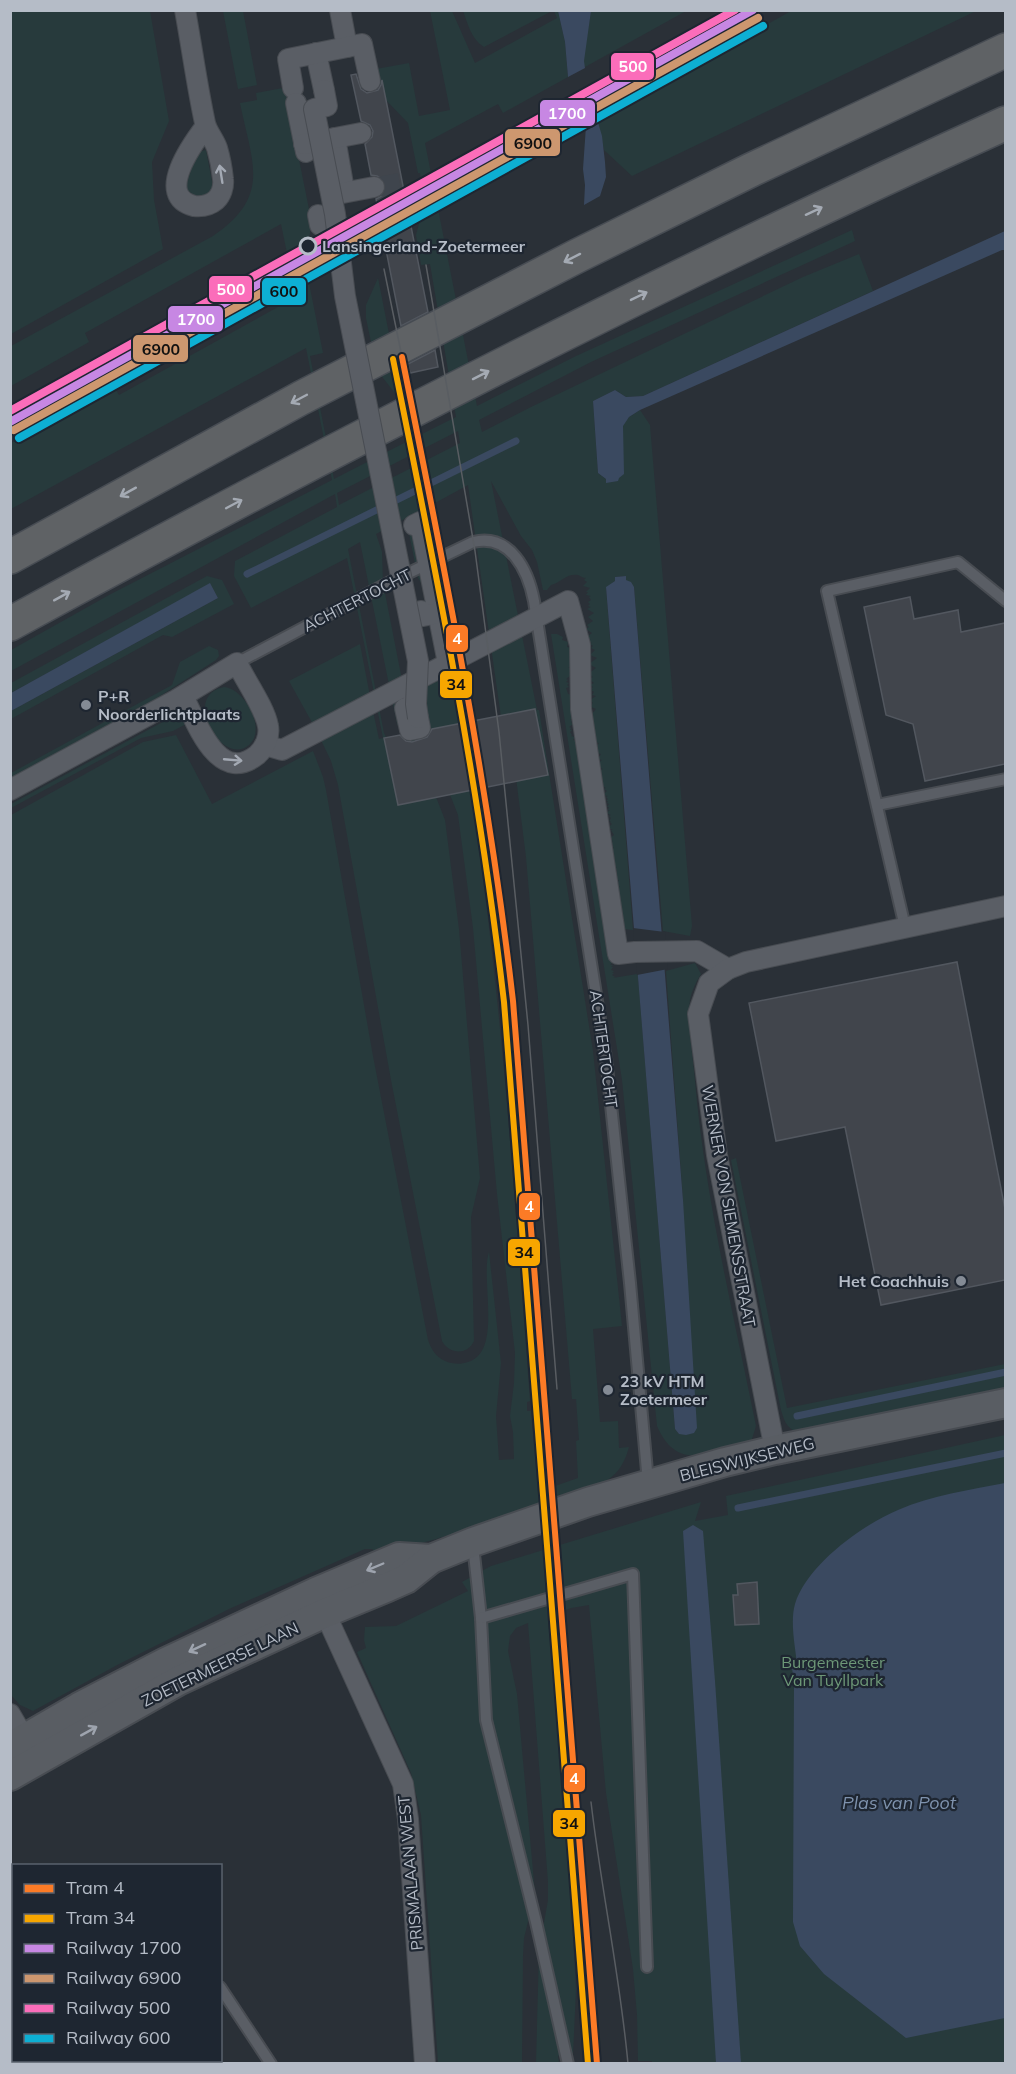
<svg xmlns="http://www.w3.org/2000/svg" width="1016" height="2074" viewBox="0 0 1016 2074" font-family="Mulish,sans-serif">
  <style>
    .green { fill: #273a3c; fill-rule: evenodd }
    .water { fill: #3a4960 }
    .pier { fill: #2a3037 }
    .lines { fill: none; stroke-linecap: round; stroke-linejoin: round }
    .stream { stroke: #3a4960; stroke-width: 7 }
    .building { fill: #41454c; stroke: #52575f; stroke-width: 1.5 }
    .street-tunnel { stroke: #3f454d; stroke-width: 20; stroke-dasharray: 20 10; stroke-linecap: butt }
    .lane-casing { stroke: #484c52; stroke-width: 14 }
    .street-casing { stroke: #484c52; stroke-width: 22 }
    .secondary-casing { stroke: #484c52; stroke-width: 32 }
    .highway-casing { stroke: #474c53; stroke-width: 36 }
    .lane { stroke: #5a5e65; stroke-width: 10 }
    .street { stroke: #5a5e65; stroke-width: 20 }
    .secondary { stroke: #595d63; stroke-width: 28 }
    .highway { stroke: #5f6265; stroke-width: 33 }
    .tram { stroke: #595d62; stroke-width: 1.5 }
    .street-bridge-casing { stroke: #484c52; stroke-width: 22; stroke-linecap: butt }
    .street-bridge { stroke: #5a5e65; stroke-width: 20 }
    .rail-1-casing { stroke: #1e2631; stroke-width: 12 }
    .rail-2-casing { stroke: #1e2631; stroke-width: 12 }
    .rail-3-casing { stroke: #1e2631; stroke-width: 12 }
    .rail-4-casing { stroke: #1e2631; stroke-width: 12 }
    .rail-1 { stroke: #c787e3; stroke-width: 8 }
    .rail-2 { stroke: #cd976f; stroke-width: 8 }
    .rail-3 { stroke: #fb6dba; stroke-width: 8 }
    .rail-4 { stroke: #0dafd3; stroke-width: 8 }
    .tram-1-casing { stroke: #1e2631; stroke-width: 10 }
    .tram-2-casing { stroke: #1e2631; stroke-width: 10 }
    .tram-1 { stroke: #fc7b26; stroke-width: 6 }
    .tram-2 { stroke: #f7a600; stroke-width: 6 }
    .oneway { stroke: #a3a9b3 }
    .oneway2 { stroke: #a4aab3 }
    .oneway3 { stroke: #9ea4ae }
    .stop-dot { fill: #1e2631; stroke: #b5bcc7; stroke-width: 3 }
    .poi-dot { fill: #848b95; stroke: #1e2631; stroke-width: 2 }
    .labels { text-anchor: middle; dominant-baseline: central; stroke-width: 4.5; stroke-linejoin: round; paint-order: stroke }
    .stop-label { font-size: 16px; font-weight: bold; fill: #b5bcc7; stroke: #1e2631; text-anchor: start }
    .street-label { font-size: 16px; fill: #b5bcc7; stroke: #1e2631 }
    .poi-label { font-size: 16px; font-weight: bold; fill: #b5bcc7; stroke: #1e2631; text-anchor: start }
    .park-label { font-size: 16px; fill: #6d9777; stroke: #1e2631 }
    .water-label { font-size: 18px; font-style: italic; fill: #7e92ad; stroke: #1e2631 }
    .line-badge { stroke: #1e2631; stroke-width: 2 }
    .badge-label { font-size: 16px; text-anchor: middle; font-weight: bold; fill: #fff }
    .pale-badge-label { font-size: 16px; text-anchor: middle; font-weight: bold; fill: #111 }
  </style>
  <rect width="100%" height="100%" fill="#2a3037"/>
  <!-- green -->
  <g class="green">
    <path d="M11,10L150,11L169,121L152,162L154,200L163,249L11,334Z"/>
    <path d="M223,11H243L257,85L238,89Z"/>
    <path d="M430,11H452L475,63L557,18L554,11H558L565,42L568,77L503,113L498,104L425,143L477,406L576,356L852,230L855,241L591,362L479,420L482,432L533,406L803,277L859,254L873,291L643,396L626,397L615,390L593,401L598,473L606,479L622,438L623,425L629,417L640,410L650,425L692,926L690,936L663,931L634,587L626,580L625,576L615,577V581L606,588L633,930L624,929L622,926L623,924L618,887H620L617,885L619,884L617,883L619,880H617L616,876H618L616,875L617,870L615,868L617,867H615L613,860L615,859L613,858L614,853H612V849L614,848L612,847L613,845L611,843L613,842L610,840H612L610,838L614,835L611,830H613L608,828L612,824L610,822L611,821H609L611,818L609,816L611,815L606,813L610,810H608L609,807H607L609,804L607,803L608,801H606L608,799L606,797L608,796L603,795L607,791L604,789L606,788L602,786L604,784H601L600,777L602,776L600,775L599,771L603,769L599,767L598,763L602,760L598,759L601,754L597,753L596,747L599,743L595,742L593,730L595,729L593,728L592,722L594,721L591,720V716L593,715H591L596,709L589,706L593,703L590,700L596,696L592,695L594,692L591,690H593L591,689L593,687L590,685L594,683L589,679L593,677L588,674L596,668L589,664L597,658L590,655L595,650L591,648L593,646L590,644L592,643L588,641L589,639L587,637L592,633L586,629L589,627L587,625L593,621L588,617L594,613L587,609L591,607L588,606L590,604L588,602L591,600L589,597L591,596L586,595L588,592H586L590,588L583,586L587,582L584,580L586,578C583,578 581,576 578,575C567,573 560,583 551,585L547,590H543L537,562L532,550L521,536L491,481L537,710H539L593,1051L622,1326L593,1329L600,1422L618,1421L619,1448L629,1447C624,1465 617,1476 600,1484C527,1509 454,1538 378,1553L372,1549H365L229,1609L119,1664L33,1711L20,1705L10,1694L11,815L143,742L176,735L212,804L313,751L323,777L326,790L373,1056L428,1340C431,1349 436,1357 445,1361C452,1364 460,1365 468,1362C503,1352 480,1278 489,1252L501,1363L496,1416L499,1460L514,1459L513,1432L510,1416L514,1383L515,1353L497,1194L473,928L458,815L447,787L409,745L397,724L360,542L348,549L384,733L387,739L436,797L445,820L459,929L480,1178L471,1217L474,1341C467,1356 449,1354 442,1341L391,1080L338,785L331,761L320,738L373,711L379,739L383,738L347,558L251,608L234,576L235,561L337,507L335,494L11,671V650L109,595L332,480L306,348L11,509V443L114,386L119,395L296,297L281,224L85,333L89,342L11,386V346L213,236C272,196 252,163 240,103L257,100L256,93L288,87V105L311,219L310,233L304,258L323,353L310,356L334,479L406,442L397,396L380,374L376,366L366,318V305L378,278L410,440L456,417L430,264L421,265L416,235L424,205L420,173H418L408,123L384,98L376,69L409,63L419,116L450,110ZM458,431L460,443L415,466L413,454ZM409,456L411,468L339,505L337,493ZM468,485L503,731L510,730L526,857L572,1399H576L579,1440L576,1441L578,1478L538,1492L531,1411H527V1402L530,1401C513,1180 500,958 462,740L469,738L424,509ZM408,517L409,533L418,578L427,592L439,661L425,685L424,703L429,732L413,736L383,583L382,552L376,534Z"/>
    <path d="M463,11V10L552,11L484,47C471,39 468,24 463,11Z"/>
    <path d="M591,11H686L585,67L583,61Z"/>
    <path d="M791,11H976L632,176L604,150L597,119Z"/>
    <path d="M206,150L213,187L209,193L197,197L187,190L186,184L198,152Z"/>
    <path d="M207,576L222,580L234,604L172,637L163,635L11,719V711L218,598L210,584L11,693V683Z"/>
    <path d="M551,634H557L563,637L562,640L568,642L567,647L571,648L570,650L572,651L571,657L569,658H571L572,665L568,668H570L571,672L569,673L571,675L566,679L568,680L566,682L569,683L567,685L569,687L566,688L568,694L573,695L571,698H573L570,704L572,706L570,707H572L571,710H573V715H571L574,717L570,720H572L571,722L573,724L569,727L571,728L570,730H572L570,732L572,735L571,736L575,737L573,740L578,741L576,743L578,744L576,746H578L577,748L579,750L577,751L580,753L578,754L580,756L578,757L580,759L578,760H581L579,765L582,767L580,768H582L580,770L582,771L581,776L610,959L612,960L610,961L612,963L610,965H613L611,967H613L611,970L614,971L612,973H614L612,975L615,977L613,978L637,974L638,976L675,1429L679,1434L683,1200L666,971L695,963L701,974C696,982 692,990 690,999C687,1026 693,1055 695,1081C705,1197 733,1312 756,1426L752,1439L747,1444C709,1453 677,1472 657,1426L622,1080Z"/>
    <path d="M360,644L370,696L314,726L289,681Z"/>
    <path d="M209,646L218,650L219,656L216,660L157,698L11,778V773L172,685L180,662Z"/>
    <path d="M224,687C245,689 267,729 249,745C222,768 180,695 224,687Z"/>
    <path d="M172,717L181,719L186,724L173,731L141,738L11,808V804Z"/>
    <path d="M736,1158L787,1408L1005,1364V1390L796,1432C786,1427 784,1420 781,1410L731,1160Z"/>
    <path d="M1005,1435V2063L652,2064V2061H638L637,2015L633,1969L606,1793L589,1605L571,1608L548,1617L571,1900L576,1990L573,2055L558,2056L559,2063H536L539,1951L548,1900V1882L528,1623L516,1628L510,1636L508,1651L517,1694L535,1893L524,1938L523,1956L522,2063H438L421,1815L411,1773L357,1652L366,1648L364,1640L365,1627L396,1626L468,1591L462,1582L491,1566L701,1502L695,1521L728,1515L726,1496Z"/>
  </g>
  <!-- water -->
  <g class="water">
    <path d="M558,11H591L584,61L585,68L568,77L565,42Z"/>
    <path d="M597,119L602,136L605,162L606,177L600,196L584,205L585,185L583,169L586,126Z"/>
    <path d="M1005,231V250H1002L640,410L629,417L623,426L624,474L619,478L618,481L606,483V479L598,473L593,401L615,390L626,397L643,396Z"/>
    <path d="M626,576V580L631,582L634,587L683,1200L697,1428L694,1433L686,1435L679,1434L675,1429L606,587L615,581V577Z"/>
    <path d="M210,583L218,598L11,711V693Z"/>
    <path d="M1005,1483V2018L906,2038L824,1974L800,1946L793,1922L794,1682L792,1668L797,1664C795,1645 790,1622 795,1604C807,1565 862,1525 898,1510C932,1495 970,1490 1005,1483Z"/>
    <path d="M693,1525L703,1531L715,1681L741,2063H716L683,1531Z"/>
  </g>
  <!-- pier -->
  <path class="pier" d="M633,928L665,932L668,969L637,975Z"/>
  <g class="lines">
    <!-- stream -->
    <g class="stream">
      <path d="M247,574L516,441"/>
      <path d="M797,1416L1006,1372"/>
      <path d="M738,1508L1006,1453"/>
    </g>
  </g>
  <!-- building -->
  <g class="building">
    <path d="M356,74L361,89L367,93L378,90L381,85L382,80L428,312L401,326L376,199L382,196L386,185L383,179L377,176L371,175L365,144L372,137L373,131L370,125L361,121L351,75Z"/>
    <path d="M435,350L438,367L410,373L408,364Z"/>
    <path d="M910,597L914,619L958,610L961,632L1005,623V764L925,781L913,724L886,715L864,607Z"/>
    <path d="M535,709L548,775L398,805L384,738L400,735L406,741L412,742L427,737L432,729Z"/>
    <path d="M957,962L1005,1209V1280L881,1305L845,1127L776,1141L749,1003Z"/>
    <path d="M757,1582L759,1624L735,1625L733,1595H738L737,1584Z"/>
  </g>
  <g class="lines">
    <!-- street-tunnel -->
    <path class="street-tunnel" d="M388,175L393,204"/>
    <defs>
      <g id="lane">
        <path d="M237,663L390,582L473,542C510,533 528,570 534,601L606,1058L630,1283L648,1482"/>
        <path d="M877,805L1006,779"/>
        <path d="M905,927L827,591L958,562L1006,601"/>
        <path d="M473,1545L481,1618L486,1720L536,1922L568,2064"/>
        <path d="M481,1618L633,1574L647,1967"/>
        <path d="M220,1987L271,2064"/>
      </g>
      <g id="street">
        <path d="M185,10C192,48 197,86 205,123C207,132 214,139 217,148C220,158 222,169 223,179C224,187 221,195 216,200C210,205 202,207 194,206C154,196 193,143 206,126"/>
        <path d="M340,10L347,47"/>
        <path d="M316,53L324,90"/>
        <path d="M293,88L288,59L362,44L370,81"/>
        <path d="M296,103L306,152"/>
        <path d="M335,138L344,190"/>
        <path d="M304,144L361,133"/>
        <path d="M332,195L374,187"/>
        <path d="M318,215L320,225L336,221"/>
        <path d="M414,525L420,522L448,663"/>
        <path d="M421,611L423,616L439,613"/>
        <path d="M412,689L415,706L405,708L410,730L420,728L418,718"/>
        <path d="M265,745L282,750L568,601L580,645L581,709L618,954L635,952L697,951L728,969"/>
        <path d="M10,790L176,700L237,663C245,680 265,708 268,726C270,736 265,748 257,755C218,786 196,721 183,696"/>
        <path d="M775,1450L717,1155L698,1014L709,983L728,969L746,962L1006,906"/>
        <path d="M320,1602L403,1784L408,1819L425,2064"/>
        <path d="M10,1714L30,1748"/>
      </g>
      <g id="secondary">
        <path d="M10,1747L79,1707L166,1662L316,1592L399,1557L431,1559"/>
        <path d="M10,1776L178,1681L325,1613L388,1587L406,1579L431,1559L473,1542L588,1502L725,1462L775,1450L1006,1403"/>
      </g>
      <g id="highway">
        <path d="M10,557L301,398L577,256L751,170L1006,50"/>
        <path d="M10,624C337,446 667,276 1006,123"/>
      </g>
    </defs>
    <!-- lane casing -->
    <use href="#lane" class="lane-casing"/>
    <!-- street casing -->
    <use href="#street" class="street-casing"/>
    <!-- secondary casing -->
    <use href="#secondary" class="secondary-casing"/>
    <!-- highway casing -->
    <use href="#highway" class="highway-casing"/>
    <!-- lane -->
    <use href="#lane" class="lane"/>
    <!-- street -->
    <use href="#street" class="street"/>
    <!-- secondary -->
    <use href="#secondary" class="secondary"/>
    <!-- highway -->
    <use href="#highway" class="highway"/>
    <!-- tram -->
    <g class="tram">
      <path d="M426,265L475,551L499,732L528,1025L557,1389"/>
      <path d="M384,269L402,357"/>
      <path d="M591,1802C601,1889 620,1975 628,2064"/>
      <path d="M587,1935L590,2030L588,2064"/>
    </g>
    <defs>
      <path id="street-bridge" d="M324,90L327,106L314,109L335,214L345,296L418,661L416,704L418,718"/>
    </defs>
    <!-- street-bridge casing -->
    <use href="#street-bridge" class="street-bridge-casing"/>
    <!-- street-bridge -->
    <use href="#street-bridge" class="street-bridge"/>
    <defs>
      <path id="rail-1" d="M10,422L753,10"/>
      <path id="rail-2" d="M14,430L758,18"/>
      <path id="rail-3" d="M10,411L735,10"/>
      <path id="rail-4" d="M19,438L763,26"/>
    </defs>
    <!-- rail-1 casing -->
    <use href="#rail-1" class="rail-1-casing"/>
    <!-- rail-2 casing -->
    <use href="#rail-2" class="rail-2-casing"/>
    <!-- rail-3 casing -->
    <use href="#rail-3" class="rail-3-casing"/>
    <!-- rail-4 casing -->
    <use href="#rail-4" class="rail-4-casing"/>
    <!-- rail-1 -->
    <use href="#rail-1" class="rail-1"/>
    <!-- rail-2 -->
    <use href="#rail-2" class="rail-2"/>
    <!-- rail-3 -->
    <use href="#rail-3" class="rail-3"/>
    <!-- rail-4 -->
    <use href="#rail-4" class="rail-4"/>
    <defs>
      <path id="tram-1" d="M402,357C445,571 488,784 513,1001L597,2064"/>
      <path id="tram-2" d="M393,359C436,572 479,785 504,1002L588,2064"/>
    </defs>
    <!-- tram-1 casing -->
    <use href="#tram-1" class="tram-1-casing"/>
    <!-- tram-2 casing -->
    <use href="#tram-2" class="tram-2-casing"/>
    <!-- tram-1 -->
    <use href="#tram-1" class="tram-1"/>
    <!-- tram-2 -->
    <use href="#tram-2" class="tram-2"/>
  </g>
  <!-- one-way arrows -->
  <defs><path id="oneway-shaft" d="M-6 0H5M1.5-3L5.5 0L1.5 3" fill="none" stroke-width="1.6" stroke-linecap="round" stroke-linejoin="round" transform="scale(1.5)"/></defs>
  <g class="oneway">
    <use href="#oneway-shaft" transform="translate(221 174) rotate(-99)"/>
    <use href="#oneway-shaft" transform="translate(233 760) rotate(5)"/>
  </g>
  <g class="oneway2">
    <use href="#oneway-shaft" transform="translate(814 211) rotate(-25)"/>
    <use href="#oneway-shaft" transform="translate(572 258) rotate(153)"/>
    <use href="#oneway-shaft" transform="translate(639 296) rotate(-26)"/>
    <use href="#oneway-shaft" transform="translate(481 375) rotate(-27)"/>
    <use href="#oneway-shaft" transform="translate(299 399) rotate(152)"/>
    <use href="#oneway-shaft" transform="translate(128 492) rotate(151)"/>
    <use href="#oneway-shaft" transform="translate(234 504) rotate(-28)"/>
    <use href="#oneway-shaft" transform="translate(62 596) rotate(-29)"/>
  </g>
  <g class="oneway3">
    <use href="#oneway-shaft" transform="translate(375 1567) rotate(157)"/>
    <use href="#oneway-shaft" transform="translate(197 1648) rotate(155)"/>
    <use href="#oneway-shaft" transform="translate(89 1731) rotate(-29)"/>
  </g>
  <!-- markers -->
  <circle class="stop-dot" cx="308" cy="246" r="8"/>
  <g class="poi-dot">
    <circle cx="86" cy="705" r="6"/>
    <circle cx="961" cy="1281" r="6"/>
    <circle cx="608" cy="1390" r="6"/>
  </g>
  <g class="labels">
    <!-- stop labels -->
    <g class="stop-label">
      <text x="322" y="246">Lansingerland-Zoetermeer</text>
    </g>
    <!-- street labels -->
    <g class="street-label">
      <text transform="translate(357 600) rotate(-27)">ACHTERTOCHT</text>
      <text transform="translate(604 1049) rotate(82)">ACHTERTOCHT</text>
      <text transform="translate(729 1206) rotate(80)">WERNER VON SIEMENSSTRAAT</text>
      <text transform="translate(747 1459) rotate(-14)">BLEISWIJKSEWEG</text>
      <text transform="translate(220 1664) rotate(-26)">ZOETERMEERSE LAAN</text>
      <text transform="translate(410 1873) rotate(-95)">PRISMALAAN WEST</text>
    </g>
    <!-- poi labels -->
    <g class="poi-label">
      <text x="98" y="696">P+R<tspan x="98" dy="18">Noorderlichtplaats</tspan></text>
      <text x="949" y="1281" text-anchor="end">Het Coachhuis</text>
      <text x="620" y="1381">23 kV HTM<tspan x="620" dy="18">Zoetermeer</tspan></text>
    </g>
    <!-- park labels -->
    <g class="park-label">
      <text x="833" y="1662">Burgemeester<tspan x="833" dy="18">Van Tuyllpark</tspan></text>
    </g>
    <!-- water labels -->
    <g class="water-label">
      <text x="899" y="1802">Plas van Poot</text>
    </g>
  </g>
  <g class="line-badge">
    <rect x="610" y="52" width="45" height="29" rx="6" fill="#fb6dba"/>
    <rect x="539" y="99" width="57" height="28" rx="6" fill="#c787e3"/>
    <rect x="504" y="128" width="57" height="29" rx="6" fill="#cd976f"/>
    <rect x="208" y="275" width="45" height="28" rx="6" fill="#fb6dba"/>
    <rect x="261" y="277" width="46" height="29" rx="6" fill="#0dafd3"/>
    <rect x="167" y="305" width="57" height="28" rx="6" fill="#c787e3"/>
    <rect x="132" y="334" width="57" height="29" rx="6" fill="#cd976f"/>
    <rect x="445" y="624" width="24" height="29" rx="6" fill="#fc7b26"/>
    <rect x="439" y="670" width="34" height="29" rx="6" fill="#f7a600"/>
    <rect x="518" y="1192" width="23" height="29" rx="6" fill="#fc7b26"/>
    <rect x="507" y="1238" width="34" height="29" rx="6" fill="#f7a600"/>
    <rect x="563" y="1764" width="23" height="29" rx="6" fill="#fc7b26"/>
    <rect x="552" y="1809" width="34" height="29" rx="6" fill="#f7a600"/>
  </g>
  <g class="badge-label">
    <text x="633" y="72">500</text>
    <text x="567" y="119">1700</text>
    <text x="231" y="295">500</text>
    <text x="196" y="325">1700</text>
    <text x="457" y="644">4</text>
    <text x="529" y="1212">4</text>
    <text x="574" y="1784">4</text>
  </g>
  <g class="pale-badge-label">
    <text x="533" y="149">6900</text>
    <text x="284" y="297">600</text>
    <text x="161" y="355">6900</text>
    <text x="456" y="690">34</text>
    <text x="524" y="1258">34</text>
    <text x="569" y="1829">34</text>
  </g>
  <!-- border -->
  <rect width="1016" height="2074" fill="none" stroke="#b5bcc7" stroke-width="24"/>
  <!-- legend -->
  <rect x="12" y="1864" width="210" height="198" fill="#1e2631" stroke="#5a626d" stroke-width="1.5"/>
  <rect x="24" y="1884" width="30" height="9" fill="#fc7b26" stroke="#5a626d" stroke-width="1.5"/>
  <text x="66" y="1894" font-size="18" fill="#b5bcc7">Tram 4</text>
  <rect x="24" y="1914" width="30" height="9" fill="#f7a600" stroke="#5a626d" stroke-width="1.5"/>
  <text x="66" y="1924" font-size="18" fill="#b5bcc7">Tram 34</text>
  <rect x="24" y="1944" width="30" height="9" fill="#c787e3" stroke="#5a626d" stroke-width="1.5"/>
  <text x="66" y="1954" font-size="18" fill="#b5bcc7">Railway 1700</text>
  <rect x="24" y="1974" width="30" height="9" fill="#cd976f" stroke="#5a626d" stroke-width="1.5"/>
  <text x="66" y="1984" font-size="18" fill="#b5bcc7">Railway 6900</text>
  <rect x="24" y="2004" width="30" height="9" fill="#fb6dba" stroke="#5a626d" stroke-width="1.5"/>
  <text x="66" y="2014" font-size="18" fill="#b5bcc7">Railway 500</text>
  <rect x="24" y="2034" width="30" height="9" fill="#0dafd3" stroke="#5a626d" stroke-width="1.5"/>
  <text x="66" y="2044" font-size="18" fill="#b5bcc7">Railway 600</text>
</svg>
